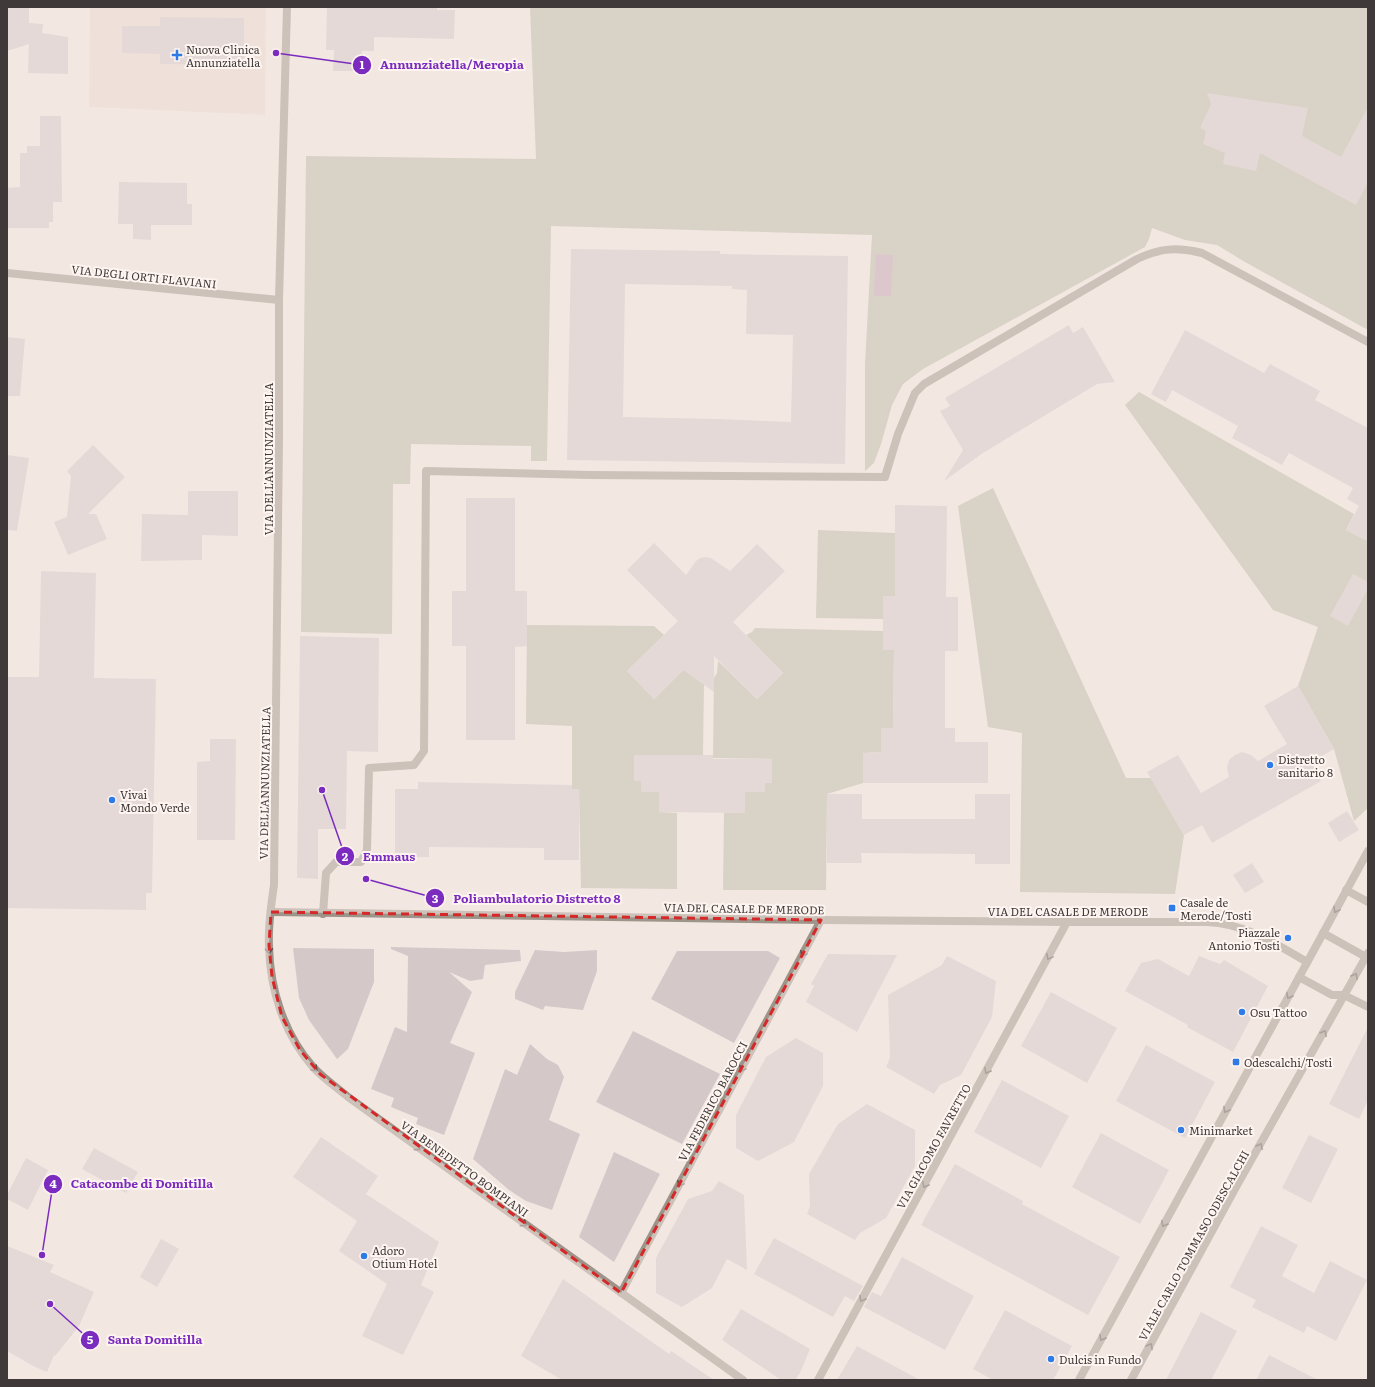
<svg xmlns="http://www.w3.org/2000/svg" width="1375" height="1387" viewBox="0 0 1375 1387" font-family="Literata,serif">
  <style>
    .built { fill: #ebd9d1 }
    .green { fill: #bbb9a4 }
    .water { fill: #c1a2b2 }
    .building { fill: #d5c8c9; fill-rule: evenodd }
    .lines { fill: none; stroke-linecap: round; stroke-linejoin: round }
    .lane { stroke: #9e958a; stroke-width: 8 }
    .street { stroke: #9e958a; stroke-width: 8 }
    .oneway { stroke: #57514d }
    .marked { fill: none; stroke: #d62828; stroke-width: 3; stroke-dasharray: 8 5; stroke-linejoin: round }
    .poi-dot { fill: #2e7ae6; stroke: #fef5f1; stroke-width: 1.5 }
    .labels { text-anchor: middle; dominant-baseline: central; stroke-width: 4; stroke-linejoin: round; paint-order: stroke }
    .poi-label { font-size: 11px; fill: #3f3a39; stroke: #fef5f1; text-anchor: start }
    .street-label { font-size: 11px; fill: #3f3a39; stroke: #fef5f1 }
    .leader { fill: none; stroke: #7b2cbf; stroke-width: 1.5 }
    .callout-dot { fill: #7b2cbf; stroke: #fef5f1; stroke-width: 1.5 }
    .mark-label { font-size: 12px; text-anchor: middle; font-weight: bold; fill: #fff }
    .callout-label { font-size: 12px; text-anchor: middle; font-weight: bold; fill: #7b2cbf; stroke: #fef5f1; stroke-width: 4; stroke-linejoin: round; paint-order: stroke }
  </style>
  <rect width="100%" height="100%" fill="#f3e7e2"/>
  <!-- built -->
  <path class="built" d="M90,7H266L265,115L89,107Z"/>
  <!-- green -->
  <g class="green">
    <path d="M530,7H1368V330L1245,262L1217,245L1185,240L1152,228L1149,239L1145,247L923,369L903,384L892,405L881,444L874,463L865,471V364L872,235L551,226L547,461H531V446L411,444L410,484H393L392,634L301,632L306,156L536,159Z"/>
    <path d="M1139,392L1354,514L1346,530L1368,541V808L1354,821L1334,749L1298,686L1318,627L1273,610L1125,405Z"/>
    <path d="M993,488L1126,778H1151L1184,835L1175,894L1020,892L1022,733L988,727L958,506Z"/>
    <path d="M818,530L895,533V596L883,619L816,618Z"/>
    <path d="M527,625L654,626L664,635L627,671L654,699L691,662L704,682L703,755H634V781H641L659,792V812L677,813V889L581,888L579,789H572V726L526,724Z"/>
    <path d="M755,628L883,631V650H894L893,728H881L882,752L863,753V783L827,794L826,890H723L724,813H745V792H765V783H772V759L713,758L714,678L717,673L718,661L757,699L783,673L746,635L752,632Z"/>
  </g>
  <!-- water -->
  <path class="water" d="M876,254L893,255L891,296H874Z"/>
  <!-- building -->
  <g class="building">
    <path d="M7,7H29V23L43,24L42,33L68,37V74L28,73L29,44L7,51Z"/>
    <path d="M327,7H437V10H455L454,39L374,37V51H362L361,71H333L334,50H326Z"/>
    <path d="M160,17L244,18V65L160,64V54L122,53V26H160Z"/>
    <path d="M1207,93L1308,108L1302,136L1341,157L1368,107V182L1356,205L1260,153L1256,171L1223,164L1225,153L1203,144L1206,131L1200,128L1211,104Z"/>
    <path d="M40,116H61L62,202H53V222H49V228H7V188L20,187V153H27V146H40Z"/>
    <path d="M119,182L187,183V204H192V225H151V240L133,239V224H118Z"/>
    <path d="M571,249L720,251V254L848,256L845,464L567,460ZM625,284L732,286V289L747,290L746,334L793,335L791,422L718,419L623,417Z"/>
    <path d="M1069,325L1073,333L1083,327L1115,382L1097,384L983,453L944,481L963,450L940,411L950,406L945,398Z"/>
    <path d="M1185,330L1264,373L1270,364L1320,391L1315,400L1368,428V541L1346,530L1359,506L1347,499L1353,488L1289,453L1282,465L1232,438L1238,426L1172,390L1166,402L1151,394Z"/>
    <path d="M7,337L25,339L20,396H7Z"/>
    <path d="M93,445L125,477L88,514H96L107,539L68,555L54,522L67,517L71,476L67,471Z"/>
    <path d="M7,455L29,458L17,531L7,530Z"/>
    <path d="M188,491H238V536L202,535V560L141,561L142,514L188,515Z"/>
    <path d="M466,498H515V591H527V646L515,647V740H466V646H452V591H466Z"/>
    <path d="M895,505L947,506L946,597H958V651H945V728H955V742H988V783H863V753L881,752V728H893L894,650H883V596H895Z"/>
    <path d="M654,543L686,575L696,561L700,558L706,557L711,558L730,571L757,544L785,571L733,622L783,673L757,699L714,656V692L683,670L654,699L627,671L678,621L627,570Z"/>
    <path d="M41,571L96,573L94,678L156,679L152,893H146V910L7,908V677H39Z"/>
    <path d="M1353,574L1368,582V589L1348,626L1330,616Z"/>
    <path d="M300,636L379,638L378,752L347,751L346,829H318V879L297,878Z"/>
    <path d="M1298,686L1334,749L1311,762L1321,781L1212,843L1202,825L1184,835L1147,772L1178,755L1201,793L1229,777L1227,768L1229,760L1235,755L1242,752L1251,755L1258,761L1287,744L1264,706Z"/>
    <path d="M210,739H236L235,840H197V762L210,761Z"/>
    <path d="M634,755H713V759H772V783H765V792H745V813L659,812V792H641V781H634Z"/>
    <path d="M418,782L572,785V789H579V860H544V848L429,847V857H395V789H418Z"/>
    <path d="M827,794H862V819H975V794H1010V864H975V854L861,853L862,863H827Z"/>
    <path d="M1347,811L1359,830L1339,842L1328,823Z"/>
    <path d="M1252,863L1264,882L1245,893L1233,875Z"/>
    <path d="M391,947L520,950L521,961L485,965L483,979L470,981L449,972L472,992L450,1043L475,1053L444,1135L416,1124L418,1118L391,1107L394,1098L371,1089L395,1027L407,1032L408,956L391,949Z"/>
    <path d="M293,948L374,949V982L348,1049L337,1059L309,1020L299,998Z"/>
    <path d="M535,950L564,952L597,950V971L583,1010L545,1006L543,1010L515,999V992Z"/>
    <path d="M677,951H768L780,958L734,1043L651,999Z"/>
    <path d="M828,954L897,955L857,1032L806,1002L814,986L811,984Z"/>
    <path d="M947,956L996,981L992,1017L961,1075L940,1085L934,1094L886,1067L890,1058L888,995L942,965Z"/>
    <path d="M1199,956L1220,964L1224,960L1268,986L1233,1052L1187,1027L1188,1025L1125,991L1141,963L1158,959L1189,976Z"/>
    <path d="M1051,992L1117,1028L1087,1083L1021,1046Z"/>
    <path d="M1368,1027V1100L1359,1119L1329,1104Z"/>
    <path d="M633,1031L720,1074L682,1144L596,1102Z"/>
    <path d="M796,1038L823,1053V1086L794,1142L758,1161L736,1148V1115L766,1057Z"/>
    <path d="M530,1044L547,1059L558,1065L564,1077L549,1120L580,1134L552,1210L526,1201L509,1190L473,1159L505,1069L517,1075Z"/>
    <path d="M1146,1045L1215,1082L1185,1138L1116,1101Z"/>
    <path d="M1002,1080L1069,1116L1041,1168L974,1132Z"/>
    <path d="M867,1104L915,1130V1166L886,1218L860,1233L855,1240L807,1214L810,1206L809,1174L838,1124Z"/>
    <path d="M1101,1133L1169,1170L1140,1224L1072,1187Z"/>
    <path d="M1309,1135L1338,1149L1311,1203L1282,1188Z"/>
    <path d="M321,1137L378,1176L366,1194L439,1242L421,1285L434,1292L403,1355L362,1336L387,1284L339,1251L357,1221L293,1177Z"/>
    <path d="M94,1148L138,1172L126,1193L82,1169Z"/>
    <path d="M614,1152L660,1174L614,1262L579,1237Z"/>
    <path d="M26,1158L48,1170L28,1210L7,1199V1195Z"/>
    <path d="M955,1164L1023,1201L1022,1204L1120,1257L1088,1315L921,1225Z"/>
    <path d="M719,1181L744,1195L747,1270L727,1259L712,1288L682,1307L656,1293V1258L688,1199L712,1191Z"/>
    <path d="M1261,1226L1298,1245L1282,1276L1314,1293L1330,1261L1367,1280L1336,1341L1307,1326L1304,1333L1252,1307L1256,1300L1230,1287Z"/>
    <path d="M774,1238L863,1286L854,1301L845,1296L833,1317L754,1274Z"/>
    <path d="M161,1239L179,1249L157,1287L140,1277Z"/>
    <path d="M7,1246L54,1265L50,1272L94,1292L79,1326L55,1356L54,1355L47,1372L35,1367L7,1351Z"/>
    <path d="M902,1257L974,1296L945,1350L864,1307L872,1292L881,1296Z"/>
    <path d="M563,1279L669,1354L671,1351L714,1380H562L521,1356Z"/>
    <path d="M741,1309L810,1349L800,1373L795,1380H781L722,1340Z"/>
    <path d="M1005,1310L1072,1346L1053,1380H993L973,1369Z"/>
    <path d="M1201,1312L1237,1331L1211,1380H1166Z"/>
    <path d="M857,1346L920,1380H837Z"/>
    <path d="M1269,1355L1318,1380H1256Z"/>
  </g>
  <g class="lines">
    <!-- lane -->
    <path class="lane" d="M323,914L326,873L336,862H361L367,850L369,768L414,765L424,751L426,471L589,475L885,477L898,434L915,393L924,384L1137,259C1160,248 1177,247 1202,253L1368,342"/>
    <!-- street -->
    <g class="street">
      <path d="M287,7L279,300V438L274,885C271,905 268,926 269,946C270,990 284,1034 313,1067C323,1078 336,1087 348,1097L743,1380"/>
      <path d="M7,273L279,300"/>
      <path d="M1346,890L1368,902"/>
      <path d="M271,912L821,920L1067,922H1207C1244,923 1276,944 1307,962"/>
      <path d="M1323,933L1366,957"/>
      <path d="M1299,977L1332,995H1344L1368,1007"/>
      <path d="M621,1293L821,920"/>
      <path d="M818,1380L1067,922"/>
      <path d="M1079,1380L1368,851"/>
      <path d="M1131,1380L1236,1187L1368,953"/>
    </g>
  </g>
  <!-- one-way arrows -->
  <defs><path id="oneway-chevron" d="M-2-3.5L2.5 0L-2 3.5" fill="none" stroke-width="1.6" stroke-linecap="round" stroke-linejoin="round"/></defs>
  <g class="oneway">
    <use href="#oneway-chevron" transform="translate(1336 910) rotate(118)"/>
    <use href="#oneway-chevron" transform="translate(269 951) rotate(87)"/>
    <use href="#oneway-chevron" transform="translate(803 954) rotate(118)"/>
    <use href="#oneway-chevron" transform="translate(1049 957) rotate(118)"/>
    <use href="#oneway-chevron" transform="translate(1355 976) rotate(-61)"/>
    <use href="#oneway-chevron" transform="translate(1289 996) rotate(119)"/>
    <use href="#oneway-chevron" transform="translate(1324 1033) rotate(-61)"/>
    <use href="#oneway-chevron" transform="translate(315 1069) rotate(47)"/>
    <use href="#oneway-chevron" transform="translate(742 1069) rotate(118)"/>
    <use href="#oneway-chevron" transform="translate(987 1071) rotate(119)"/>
    <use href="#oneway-chevron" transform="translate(1226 1110) rotate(119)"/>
    <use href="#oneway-chevron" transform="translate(1260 1146) rotate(-61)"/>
    <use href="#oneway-chevron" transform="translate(418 1148) rotate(36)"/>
    <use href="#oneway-chevron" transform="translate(680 1184) rotate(118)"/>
    <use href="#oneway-chevron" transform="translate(925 1185) rotate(119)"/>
    <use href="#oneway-chevron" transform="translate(524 1224) rotate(36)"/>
    <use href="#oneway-chevron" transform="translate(1164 1224) rotate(119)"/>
    <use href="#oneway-chevron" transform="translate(862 1299) rotate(119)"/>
    <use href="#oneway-chevron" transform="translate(1102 1338) rotate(119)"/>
    <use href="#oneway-chevron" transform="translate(1150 1346) rotate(-61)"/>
  </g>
  <!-- marked area -->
  <path d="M0 0H1375V1387H0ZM271,912L821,920L621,1293L320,1074L300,1050L282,1017L272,977L269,945Z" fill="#f3e7e2" fill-opacity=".55" fill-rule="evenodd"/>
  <path class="marked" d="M271,912L821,920L621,1293L320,1074L300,1050L282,1017L272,977L269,945Z"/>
  <!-- markers -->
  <g class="poi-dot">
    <path d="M175 49h4v4h4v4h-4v4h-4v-4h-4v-4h4z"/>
    <circle cx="1270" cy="765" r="4"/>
    <circle cx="112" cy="800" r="4"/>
    <rect x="1168" y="904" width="8" height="8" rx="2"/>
    <circle cx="1288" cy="938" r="4"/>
    <circle cx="1242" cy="1012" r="4"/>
    <rect x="1232" y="1058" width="8" height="8" rx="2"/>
    <circle cx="1181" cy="1130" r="4"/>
    <circle cx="364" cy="1256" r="4"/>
    <circle cx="1051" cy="1359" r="4"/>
  </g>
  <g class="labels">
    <!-- poi labels -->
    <g class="poi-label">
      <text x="186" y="49">Nuova Clinica<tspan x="186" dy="13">Annunziatella</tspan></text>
      <text x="1278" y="759">Distretto<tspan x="1278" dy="13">sanitario 8</tspan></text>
      <text x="120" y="794">Vivai<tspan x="120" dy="13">Mondo Verde</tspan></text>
      <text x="1180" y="902">Casale de<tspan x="1180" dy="13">Merode/Tosti</tspan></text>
      <text x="1280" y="932" text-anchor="end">Piazzale<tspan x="1280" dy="13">Antonio Tosti</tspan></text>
      <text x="1250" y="1012">Osu Tattoo</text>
      <text x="1244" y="1062">Odescalchi/Tosti</text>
      <text x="1189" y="1130">Minimarket</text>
      <text x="372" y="1250">Adoro<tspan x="372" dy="13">Otium Hotel</tspan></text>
      <text x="1059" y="1359">Dulcis in Fundo</text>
    </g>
    <!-- street labels -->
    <g class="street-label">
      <text transform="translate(144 276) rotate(6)">VIA DEGLI ORTI FLAVIANI</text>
      <text transform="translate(268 459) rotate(-90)">VIA DELL'ANNUNZIATELLA</text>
      <text transform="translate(264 783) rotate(-89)">VIA DELL'ANNUNZIATELLA</text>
      <text transform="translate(744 908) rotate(1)">VIA DEL CASALE DE MERODE</text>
      <text x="1068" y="911">VIA DEL CASALE DE MERODE</text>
      <text transform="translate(712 1101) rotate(-62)">VIA FEDERICO BAROCCI</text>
      <text transform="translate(933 1146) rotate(-61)">VIA GIACOMO FAVRETTO</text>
      <text transform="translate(465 1168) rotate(36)">VIA BENEDETTO BOMPIANI</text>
      <text transform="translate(1193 1245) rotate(-61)">VIALE CARLO TOMMASO ODESCALCHI</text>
    </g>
  </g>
  <!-- callouts -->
  <path class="leader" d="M276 53L362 65M322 790L345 856M366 879L435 898M42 1255L53 1184M50 1304L90 1340"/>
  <g class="callout-dot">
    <circle cx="276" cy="53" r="4"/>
    <circle cx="322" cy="790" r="4"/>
    <circle cx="366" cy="879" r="4"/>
    <circle cx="42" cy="1255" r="4"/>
    <circle cx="50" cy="1304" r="4"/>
    <circle cx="362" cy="65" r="10"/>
    <circle cx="345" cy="856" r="10"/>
    <circle cx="435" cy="898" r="10"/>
    <circle cx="53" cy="1184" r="10"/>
    <circle cx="90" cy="1340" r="10"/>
  </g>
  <g class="mark-label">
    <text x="362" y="69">1</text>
    <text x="345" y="861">2</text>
    <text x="435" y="903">3</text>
    <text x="53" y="1188">4</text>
    <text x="90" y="1344">5</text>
  </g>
  <g class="callout-label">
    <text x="452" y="69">Annunziatella/Meropia</text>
    <text x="389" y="861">Emmaus</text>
    <text x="537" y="903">Poliambulatorio Distretto 8</text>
    <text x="142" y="1188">Catacombe di Domitilla</text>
    <text x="155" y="1344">Santa Domitilla</text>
  </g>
  <!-- border -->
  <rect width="1375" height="1387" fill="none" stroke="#3f3a39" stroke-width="16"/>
</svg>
